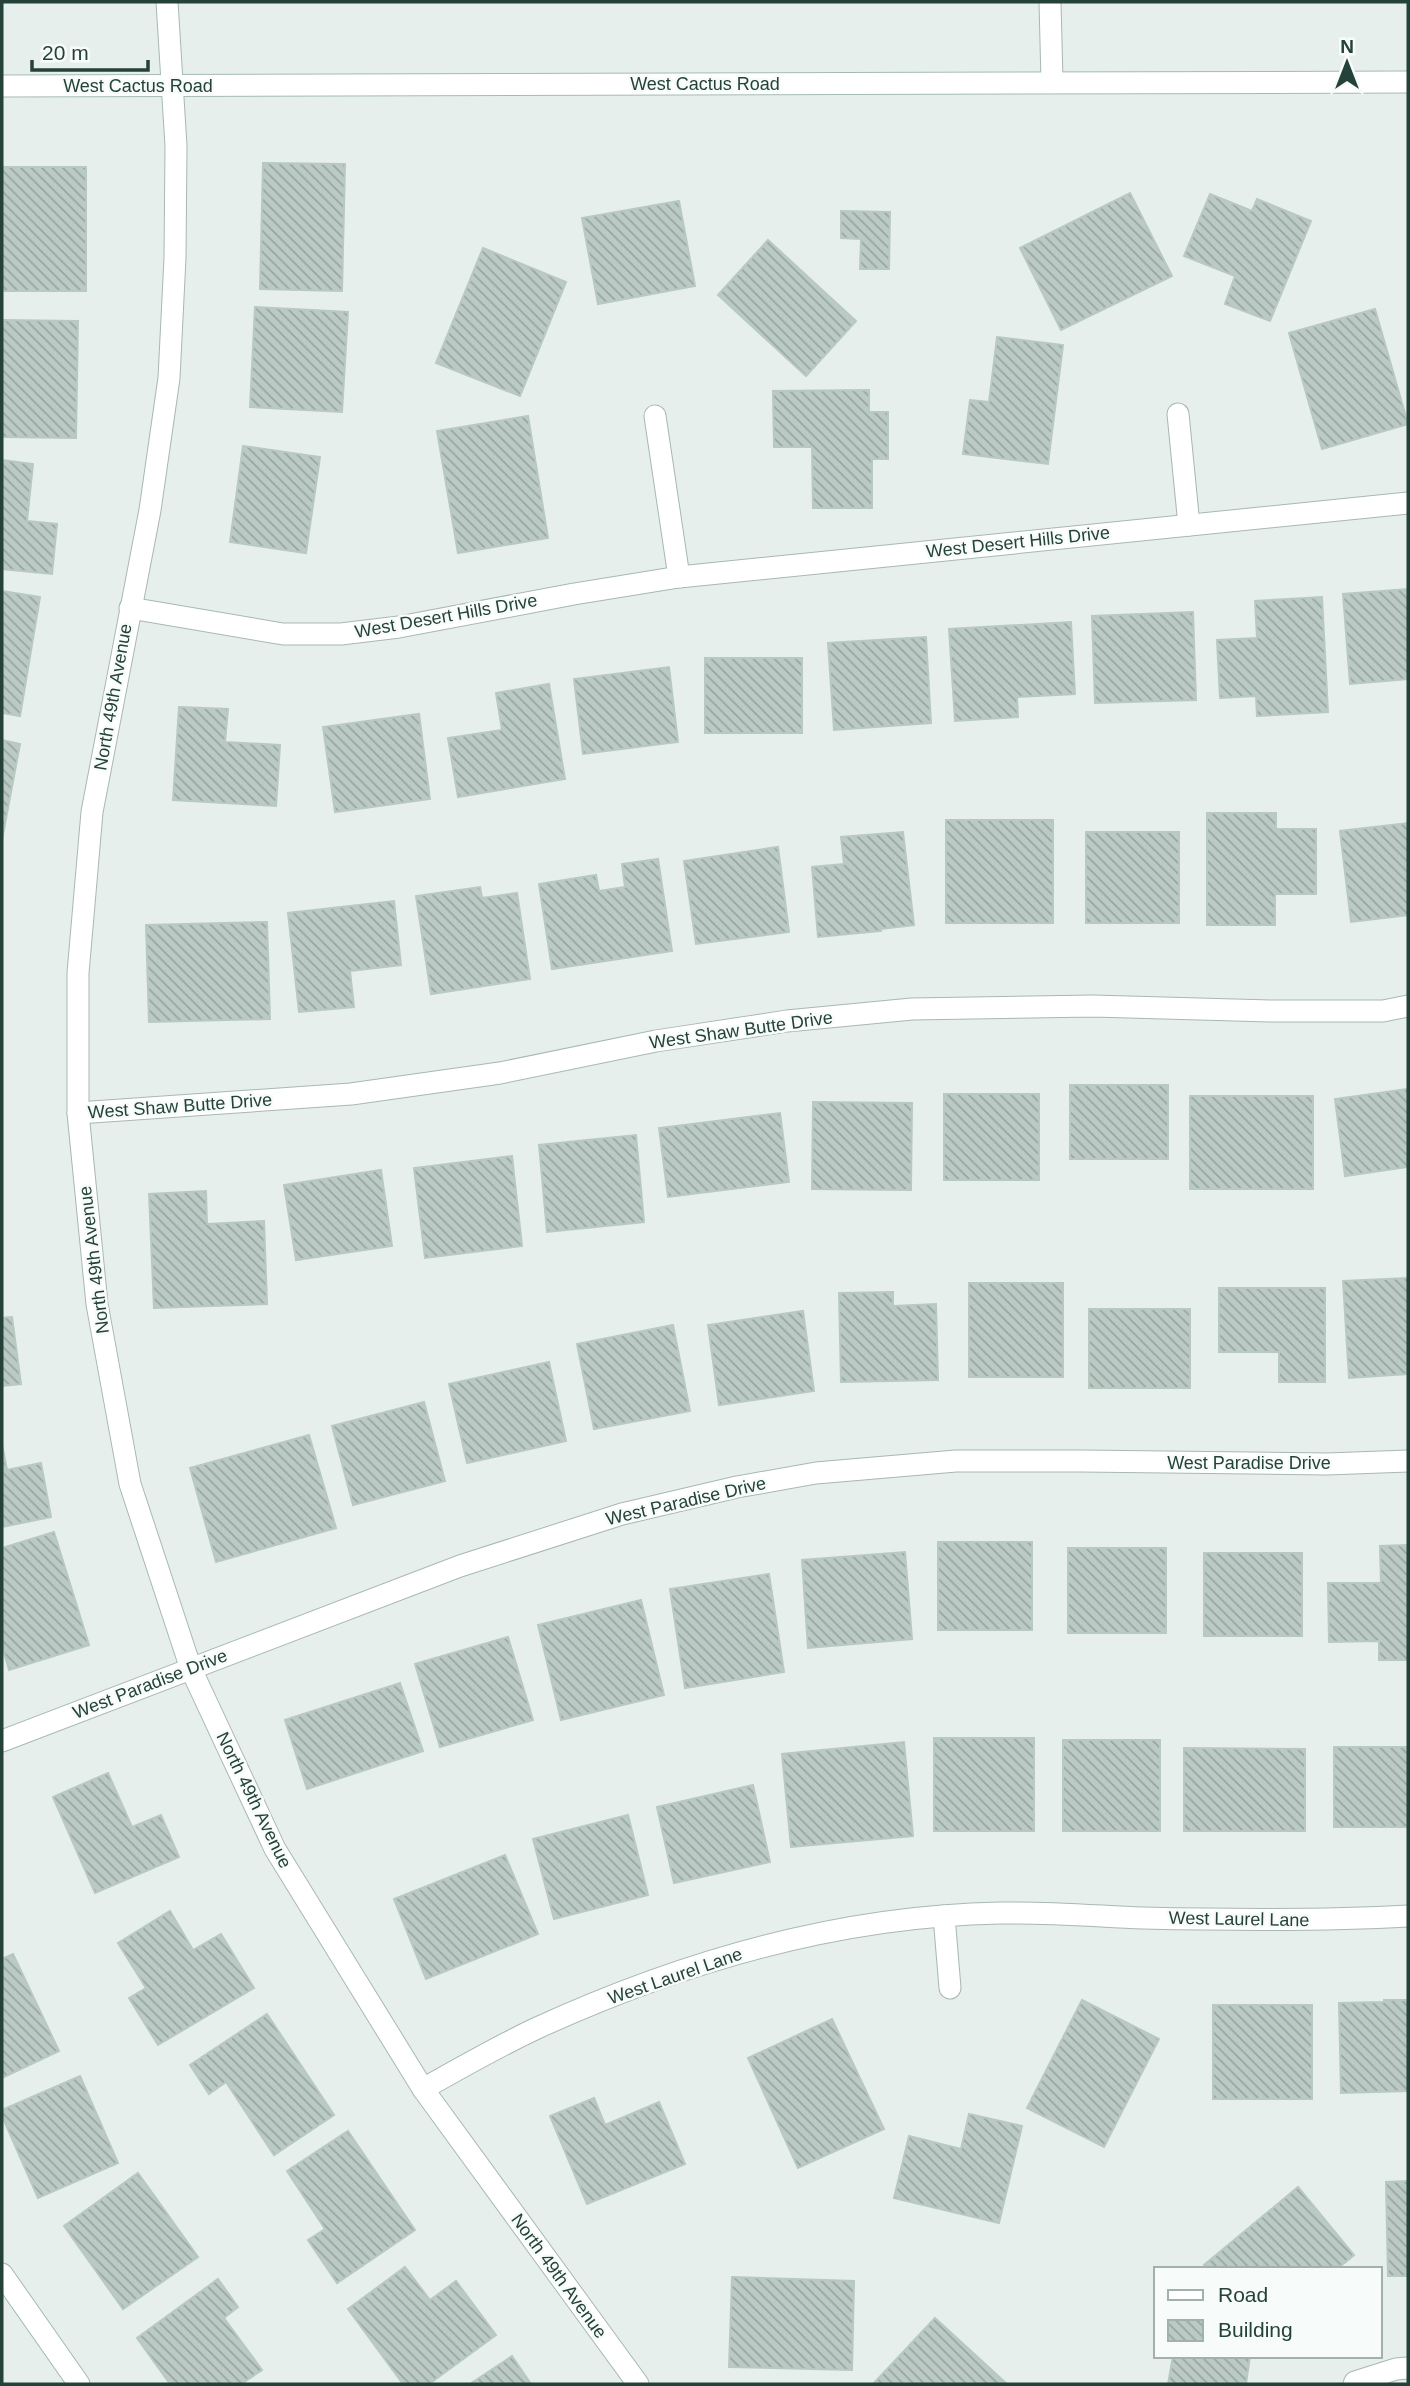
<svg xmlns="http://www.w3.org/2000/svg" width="1410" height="2386" viewBox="0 0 1410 2386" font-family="Arial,sans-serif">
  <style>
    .building { fill: url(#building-back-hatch); stroke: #b8c9c2; stroke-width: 2 }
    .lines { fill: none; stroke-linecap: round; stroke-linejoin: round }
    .street-casing { stroke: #a8b8b2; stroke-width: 23 }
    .secondary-casing { stroke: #a4bbb3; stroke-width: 23 }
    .street { stroke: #fff; stroke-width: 21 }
    .secondary { stroke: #fff; stroke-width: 21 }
    .labels { text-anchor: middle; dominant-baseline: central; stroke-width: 5; stroke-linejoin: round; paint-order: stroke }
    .street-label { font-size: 18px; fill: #24423a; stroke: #f7fbf9 }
  </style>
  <defs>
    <pattern id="building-back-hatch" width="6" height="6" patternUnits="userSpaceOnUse" patternTransform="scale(1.75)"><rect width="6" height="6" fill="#bbcac4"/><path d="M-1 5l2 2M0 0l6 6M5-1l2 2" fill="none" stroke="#98a6a0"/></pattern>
  </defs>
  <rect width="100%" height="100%" fill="#e6efeb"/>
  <!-- building -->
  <g class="building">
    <path d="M263,163L345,164L342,291L260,289Z"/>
    <rect x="2" y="167" width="84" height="124"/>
    <path d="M1130,193L1172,276L1061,330L1020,248Z"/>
    <path d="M1210,194L1252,211L1257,199L1311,221L1270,321L1225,304L1235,276L1184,256Z"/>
    <path d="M679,201L695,286L598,304L582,218Z"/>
    <path d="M841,211L890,212L889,269H860L861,239L841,238Z"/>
    <path d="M768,240L856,321L806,376L718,295Z"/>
    <path d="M483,248L566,282L520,396L436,363Z"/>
    <path d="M255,307L348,312L342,412L250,407Z"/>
    <path d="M1375,309L1408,424L1322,449L1289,333Z"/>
    <path d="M2,320L78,321L76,438L2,437Z"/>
    <path d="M997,337L1063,345L1048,464L963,454L970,400L989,402Z"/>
    <path d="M869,390V412H888V459H872V508H813L812,447H774L773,391Z"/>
    <path d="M528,416L548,538L458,553L437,431Z"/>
    <path d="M243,446L320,457L306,553L230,542Z"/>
    <path d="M2,460L33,464L27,521L57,524L52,574L2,569Z"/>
    <path d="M1408,589V679L1350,684L1343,594Z"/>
    <path d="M2,591L40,597L20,716L2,713Z"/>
    <path d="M1322,597L1328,712L1257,716L1256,696L1220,698L1217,640L1257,638L1255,601Z"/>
    <path d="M1193,612L1196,700L1095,703L1092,616Z"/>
    <path d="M1071,622L1075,694L1017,697L1018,717L955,721L949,629Z"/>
    <path d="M926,637L931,723L834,730L828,643Z"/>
    <rect x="705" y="658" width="97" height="75"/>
    <path d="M669,667L678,742L583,754L574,679Z"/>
    <path d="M549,684L565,779L458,797L448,738L502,730L496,693Z"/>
    <path d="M179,707L228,709L225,742L280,745L276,806L173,800Z"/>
    <path d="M419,714L430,799L335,812L323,727Z"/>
    <path d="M2,740L20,744L2,840Z"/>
    <path d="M1207,813H1276V829H1316V894H1275V925H1207Z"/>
    <rect x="946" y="820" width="107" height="103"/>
    <path d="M1408,823V915L1351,922L1340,831Z"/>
    <path d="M903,832L914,925L880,929L881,931L818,937L812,867L844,864L841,837Z"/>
    <rect x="1086" y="832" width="93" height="91"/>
    <path d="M778,847L789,932L696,944L684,861Z"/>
    <path d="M658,859L672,951L552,969L539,884L596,875L599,891L625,887L622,864Z"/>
    <path d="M480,887L482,898L517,893L530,979L431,994L416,896Z"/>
    <path d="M394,901L401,965L350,971L354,1007L299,1012L288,913Z"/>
    <path d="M267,922L270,1019L149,1022L146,925Z"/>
    <rect x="1070" y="1085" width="98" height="74"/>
    <path d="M1408,1089V1167L1345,1176L1335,1099Z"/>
    <rect x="944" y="1094" width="95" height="86"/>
    <rect x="1190" y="1096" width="123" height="93"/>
    <path d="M813,1102L912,1103L911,1190L812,1189Z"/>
    <path d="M780,1113L789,1182L668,1197L659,1128Z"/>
    <path d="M636,1135L644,1222L547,1232L539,1145Z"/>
    <path d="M512,1156L522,1246L425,1258L414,1168Z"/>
    <path d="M381,1170L392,1246L296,1260L284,1185Z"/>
    <path d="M206,1191L207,1224L264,1221L267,1304L154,1308L149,1194Z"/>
    <path d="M1408,1278V1374L1349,1378L1343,1281Z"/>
    <rect x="969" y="1283" width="94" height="94"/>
    <path d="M1219,1288H1325V1382H1279V1352H1219Z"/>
    <path d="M893,1292V1306L936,1304L938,1380L841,1382L839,1293Z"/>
    <rect x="1089" y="1309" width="101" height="79"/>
    <path d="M803,1311L814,1391L719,1405L708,1325Z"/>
    <path d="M12,1317L21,1384L2,1386V1318Z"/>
    <path d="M673,1325L690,1411L594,1429L577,1344Z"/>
    <path d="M549,1362L566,1441L467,1463L449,1384Z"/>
    <path d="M424,1402L445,1481L353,1505L332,1426Z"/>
    <path d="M309,1435L336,1528L216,1562L190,1468Z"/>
    <path d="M2,1444L7,1470L41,1463L51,1517L2,1527Z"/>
    <path d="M54,1532L89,1645L9,1670L2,1645V1548Z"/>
    <rect x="938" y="1542" width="94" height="88"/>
    <path d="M1408,1545V1660H1379V1641L1329,1642L1328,1583H1381L1380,1546Z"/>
    <rect x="1068" y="1548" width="98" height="85"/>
    <path d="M905,1552L912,1639L808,1648L802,1560Z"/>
    <rect x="1204" y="1553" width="98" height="83"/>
    <path d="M769,1574L784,1672L685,1688L670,1589Z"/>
    <path d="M641,1600L664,1695L561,1720L538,1625Z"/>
    <path d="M508,1637L533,1720L440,1747L415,1664Z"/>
    <path d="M400,1683L423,1751L307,1789L285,1720Z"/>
    <rect x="934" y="1738" width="100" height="93"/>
    <rect x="1063" y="1740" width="97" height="91"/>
    <path d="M904,1742L913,1836L791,1847L782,1754Z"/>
    <rect x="1334" y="1747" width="74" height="80"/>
    <path d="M1184,1748L1305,1749V1831H1184Z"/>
    <path d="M108,1773L132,1827L161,1815L179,1857L95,1893L53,1797Z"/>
    <path d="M753,1785L770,1862L674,1883L657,1807Z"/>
    <path d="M628,1815L648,1895L554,1919L533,1839Z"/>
    <path d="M505,1855L538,1934L426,1979L394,1899Z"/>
    <path d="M170,1911L193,1950L221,1934L254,1988L158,2045L129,1998L146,1988L118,1943Z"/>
    <path d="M13,1954L59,2051L2,2078V1959Z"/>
    <path d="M1082,2000L1159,2039L1104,2147L1027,2108Z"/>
    <path d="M1384,2000H1408V2091L1341,2093L1339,2003L1384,2002Z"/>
    <rect x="1213" y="2005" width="99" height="94"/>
    <path d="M267,2014L334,2115L274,2155L226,2082L209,2094L190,2065Z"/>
    <path d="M832,2019L884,2129L798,2168L748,2058Z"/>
    <path d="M80,2076L118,2163L38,2198L2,2116V2110Z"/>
    <path d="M594,2098L605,2125L659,2102L685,2164L587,2204L550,2116Z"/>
    <path d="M969,2114L1022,2126L999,2223L894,2198L909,2136L961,2149Z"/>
    <path d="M348,2131L415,2230L337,2283L308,2240L325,2229L287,2171Z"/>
    <path d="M138,2173L198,2257L123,2309L64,2226Z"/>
    <path d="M1408,2181V2276H1388L1386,2182Z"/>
    <path d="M1298,2187L1354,2255L1337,2269H1207L1204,2265Z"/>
    <path d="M405,2267L430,2300L456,2281L496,2335L429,2384H403L348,2309Z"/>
    <path d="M732,2277L854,2281L852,2370L729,2367Z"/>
    <path d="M218,2279L238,2307L224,2318L262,2370L241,2384H170L137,2338Z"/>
    <path d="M935,2318L1007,2384H873Z"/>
    <path d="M512,2356L531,2384H470Z"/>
    <path d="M1173,2356H1250L1246,2384H1168Z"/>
  </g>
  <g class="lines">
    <defs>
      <g id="street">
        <path d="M167,2L176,146L175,258L169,378L150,510L92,812L78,973V1113L97,1304L130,1484L191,1669L275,1849L423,2089L638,2384"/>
        <path d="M1050,2L1052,82"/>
        <path d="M1178,414L1189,525"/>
        <path d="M655,416L679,577"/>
        <path d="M130,608L283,634H341L399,627L574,594L679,577L1408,503"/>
        <path d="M78,1113L351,1094L500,1073L656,1041L787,1021L912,1009L1093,1006L1270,1011H1383L1408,1006"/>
        <path d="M2,1741L460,1566L622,1514L737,1487L816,1473L956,1461H1081L1327,1464L1408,1461"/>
        <path d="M944,1916L950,1988"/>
        <path d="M423,2089C460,2068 497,2047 535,2029C681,1962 839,1916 1000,1913C1048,1912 1095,1916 1143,1918C1232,1920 1320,1921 1408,1916"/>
        <path d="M2,2274L79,2384"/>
        <path d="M1354,2384L1355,2382L1396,2369L1408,2368"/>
      </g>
      <path id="secondary" d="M2,86L1408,82"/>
    </defs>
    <!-- street casing -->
    <use href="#street" class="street-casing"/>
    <!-- secondary casing -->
    <use href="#secondary" class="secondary-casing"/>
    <!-- street -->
    <use href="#street" class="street"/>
    <!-- secondary -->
    <use href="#secondary" class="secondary"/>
  </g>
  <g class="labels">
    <!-- street labels -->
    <g class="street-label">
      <text x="705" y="84">West Cactus Road</text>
      <text x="138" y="86">West Cactus Road</text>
      <text transform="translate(1018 542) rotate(-6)">West Desert Hills Drive</text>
      <text transform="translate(446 616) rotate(-10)">West Desert Hills Drive</text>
      <text transform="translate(113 697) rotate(-80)">North 49th Avenue</text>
      <text transform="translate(741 1030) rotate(-8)">West Shaw Butte Drive</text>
      <text transform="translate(180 1106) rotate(-4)">West Shaw Butte Drive</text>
      <text transform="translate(94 1260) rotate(-97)">North 49th Avenue</text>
      <text x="1249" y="1463">West Paradise Drive</text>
      <text transform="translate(686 1501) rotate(-13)">West Paradise Drive</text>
      <text transform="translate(150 1684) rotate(-21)">West Paradise Drive</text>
      <text transform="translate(254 1800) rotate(64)">North 49th Avenue</text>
      <text transform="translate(1239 1919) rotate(1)">West Laurel Lane</text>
      <text transform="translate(675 1976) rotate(-19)">West Laurel Lane</text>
      <text transform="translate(559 2276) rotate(54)">North 49th Avenue</text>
    </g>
  </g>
  <!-- border -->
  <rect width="1410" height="2386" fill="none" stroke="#24423a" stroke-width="7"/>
  <!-- legend -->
  <rect x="1154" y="2267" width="228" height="91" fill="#f7fbf9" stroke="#a3b1ad" stroke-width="2"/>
  <rect x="1168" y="2290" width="35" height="10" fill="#ffffff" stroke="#a3b1ad" stroke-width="2"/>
  <text x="1218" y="2302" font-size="21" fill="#24423a">Road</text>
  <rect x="1168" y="2320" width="35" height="21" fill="url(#building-back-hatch)" stroke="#a3b1ad" stroke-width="2"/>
  <text x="1218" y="2337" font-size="21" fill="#24423a">Building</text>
  <!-- north arrow -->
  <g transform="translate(1347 63)" stroke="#f7fbf9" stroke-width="5" paint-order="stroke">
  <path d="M0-5L12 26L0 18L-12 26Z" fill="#24423a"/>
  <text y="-10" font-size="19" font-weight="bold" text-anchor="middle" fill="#24423a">N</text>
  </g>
  <!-- scale -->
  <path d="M32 60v10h116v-10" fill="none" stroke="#24423a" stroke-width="3.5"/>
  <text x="42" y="60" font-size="21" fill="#24423a" stroke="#f7fbf9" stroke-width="5" paint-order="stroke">20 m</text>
</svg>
